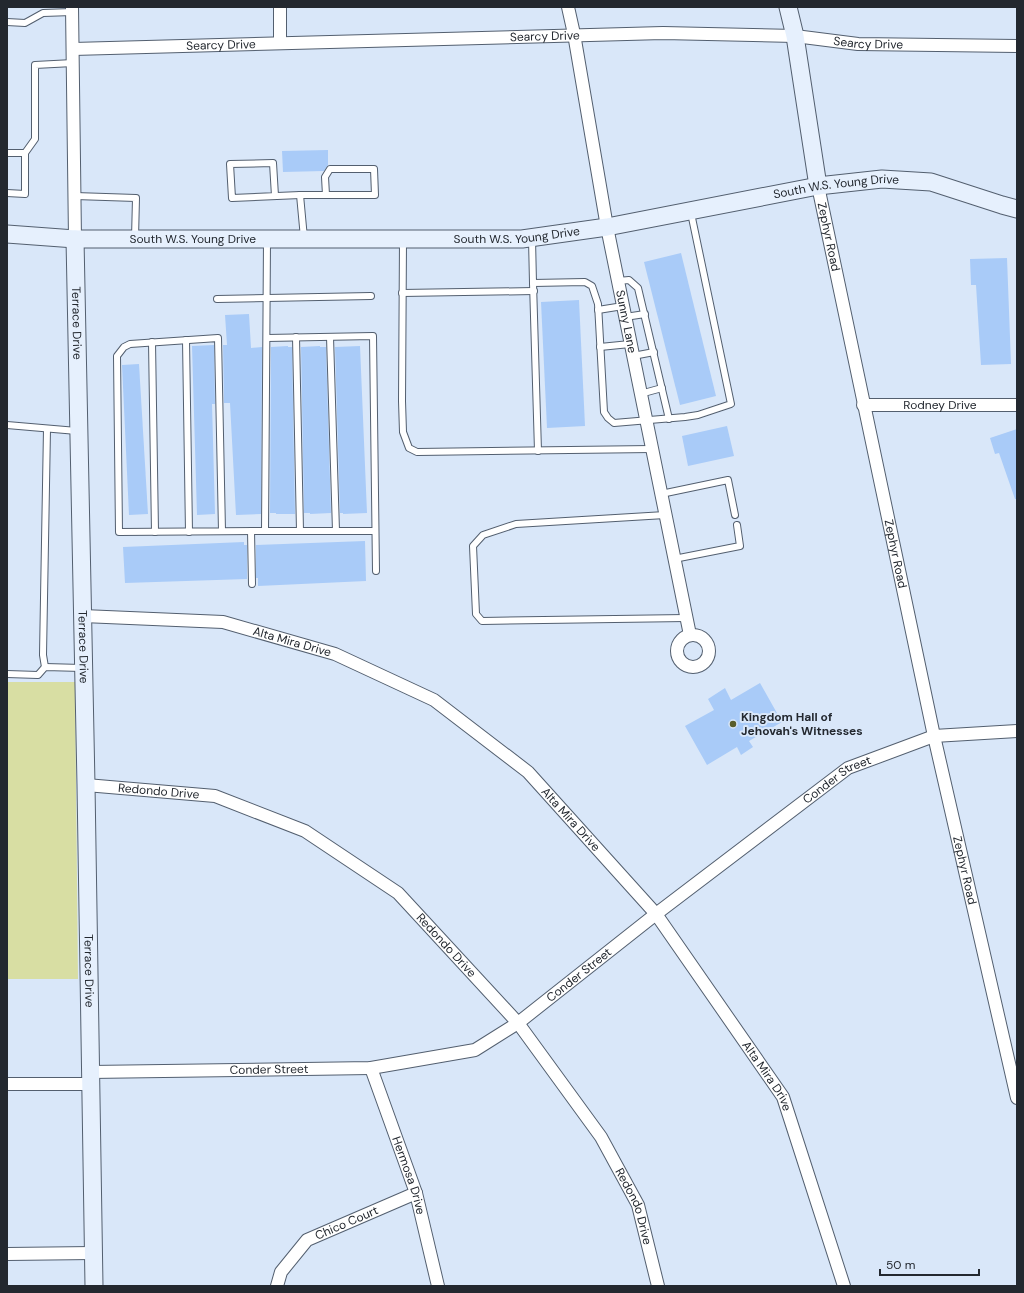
<svg xmlns="http://www.w3.org/2000/svg" width="1024" height="1293" viewBox="0 0 1024 1293" font-family="'DM Sans',sans-serif">
  <style>
    .green { fill: #d8dea3 }
    .building { fill: #a9cbf8 }
    .lines { fill: none; stroke-linecap: round; stroke-linejoin: round }
    .lane-casing { stroke: #535f6f; stroke-width: 8 }
    .street-casing { stroke: #535f6f; stroke-width: 14 }
    .secondary-casing { stroke: #535f6f; stroke-width: 19 }
    .lane { stroke: #fff; stroke-width: 6 }
    .street { stroke: #fff; stroke-width: 12 }
    .secondary { stroke: #e6f0fd; stroke-width: 17 }
    .poi-dot { fill: #5a5e2b; stroke: #d9e7f9; stroke-width: 1.5 }
    .labels { text-anchor: middle; dominant-baseline: central; stroke-width: 4; stroke-linejoin: round; paint-order: stroke }
    .street-label { font-size: 12px; fill: #23282f; stroke: #d9e7f9 }
    .poi-label { font-size: 12px; font-weight: bold; fill: #23282f; stroke: #d9e7f9; text-anchor: start }
  </style>
  <rect width="100%" height="100%" fill="#d9e7f9"/>
  <!-- green -->
  <path class="green" d="M7,682H75L78,979H7Z"/>
  <!-- building -->
  <g class="building">
    <path d="M328,150V165L324,171L283,172L282,151Z"/>
    <path d="M681,253L716,396L680,405L644,262Z"/>
    <path d="M1007,258L1011,364L981,365L976,285H971L970,259Z"/>
    <path d="M579,300L585,426L547,428L541,302Z"/>
    <path d="M249,314L251,348L262,347L261,514L236,515L230,403H224L223,345H227L225,315Z"/>
    <path d="M214,345L215,404H212L215,514L197,515L192,346Z"/>
    <path d="M288,346V347H292L295,514H276V513H270L271,347Z"/>
    <path d="M320,346V347H326L331,513L310,514V513H304L301,347Z"/>
    <path d="M360,346L367,513L343,514V513H340L335,347Z"/>
    <path d="M139,364L148,514L129,515L122,365Z"/>
    <path d="M727,426L734,456L688,466L682,436Z"/>
    <path d="M1017,429V499H1015L999,453L995,454L990,438Z"/>
    <path d="M365,541L366,581L258,586V578H256V545Z"/>
    <path d="M244,542V545H247V579L125,583L123,547Z"/>
    <path d="M760,683L782,722L749,741L753,747L741,755L737,747L707,765L685,726L714,710L708,699L725,688L731,700Z"/>
  </g>
  <g class="lines">
    <defs>
      <g id="lane">
        <path d="M7,22L25,23L43,13L72,12"/>
        <path d="M7,153H25"/>
        <path d="M7,193L25,194V153L35,139V65L73,63"/>
        <path d="M75,196L136,198L135,238"/>
        <path d="M275,196L273,163L230,164L232,198L300,195"/>
        <path d="M304,238L300,195H375L374,169H330L325,177L326,195"/>
        <path d="M532,239L533,283L585,282L592,286L598,304L604,412L608,418L614,423L685,417L698,415L731,404L691,213"/>
        <path d="M403,241L402,401L403,432L409,448L417,452L652,449"/>
        <path d="M618,281L629,280L638,288L669,419"/>
        <path d="M533,283L538,451"/>
        <path d="M402,293L534,291"/>
        <path d="M217,299L371,296"/>
        <path d="M598,310L623,306"/>
        <path d="M625,317L645,314"/>
        <path d="M296,337L300,531"/>
        <path d="M330,337L336,531"/>
        <path d="M267,338L373,336L376,571"/>
        <path d="M186,340L189,532"/>
        <path d="M152,342L155,532"/>
        <path d="M600,347L630,344"/>
        <path d="M633,356L654,352"/>
        <path d="M640,394L662,388"/>
        <path d="M7,425L77,431"/>
        <path d="M661,494L728,480L735,515"/>
        <path d="M665,515L516,524L483,535L473,546L476,614L482,621L686,618"/>
        <path d="M222,531L218,338L130,344L124,347L117,356L119,532L265,531L267,241"/>
        <path d="M251,531L252,584"/>
        <path d="M265,531H375"/>
        <path d="M674,559L740,546L737,525"/>
        <path d="M45,667L43,655L47,429"/>
        <path d="M7,674L38,675L45,667L82,668"/>
      </g>
      <g id="street">
        <path d="M72,7L75,239"/>
        <path d="M280,7V43"/>
        <path id="s1" d="M568,7L574,34L607,227L690,635"/>
        <path id="s2" d="M73,49L663,33L795,36L858,44L1017,46"/>
        <path id="s3" d="M818,186L934,736L1017,1098"/>
        <path id="s4" d="M863,405H1017"/>
        <path id="s5" d="M83,616L223,622L335,654L434,700L528,772L656,914L783,1097L844,1286"/>
        <circle cx="693" cy="651" r="16"/>
        <path id="s6" d="M86,785L215,796L305,831L398,893L518,1023L601,1137L638,1205L658,1286"/>
        <path id="s7" d="M371,1068L416,1193L438,1286"/>
        <path id="s8" d="M90,1072L371,1068L475,1050L518,1023L656,914L848,768L934,736L1017,731"/>
        <path d="M7,1084H90"/>
        <path d="M7,1254L93,1253"/>
        <path id="s9" d="M277,1286L281,1272L307,1240L416,1193"/>
      </g>
      <g id="secondary">
        <path d="M788,7L795,36L818,186"/>
        <path id="s10" d="M7,234L75,239H522L607,227L818,186L882,179L931,182L1002,205L1017,209"/>
        <path id="s11" d="M75,239L86,785L94,1286"/>
      </g>
    </defs>
    <!-- lane casing -->
    <use href="#lane" class="lane-casing"/>
    <!-- street casing -->
    <use href="#street" class="street-casing"/>
    <!-- secondary casing -->
    <use href="#secondary" class="secondary-casing"/>
    <!-- lane -->
    <use href="#lane" class="lane"/>
    <!-- street -->
    <use href="#street" class="street"/>
    <!-- secondary -->
    <use href="#secondary" class="secondary"/>
  </g>
  <!-- markers -->
  <circle class="poi-dot" cx="733" cy="724" r="4"/>
  <g class="labels">
    <!-- street labels -->
    <g class="street-label">
      <text stroke="none"><textPath href="#s2" startOffset="472">Searcy Drive</textPath></text>
      <text stroke="none"><textPath href="#s2" startOffset="796">Searcy Drive</textPath></text>
      <text stroke="none"><textPath href="#s2" startOffset="148">Searcy Drive</textPath></text>
      <text stroke="none"><textPath href="#s10" startOffset="834">South W.S. Young Drive</textPath></text>
      <text stroke="none"><textPath href="#s10" startOffset="510">South W.S. Young Drive</textPath></text>
      <text stroke="none"><textPath href="#s3" startOffset="52">Zephyr Road</textPath></text>
      <text stroke="none"><textPath href="#s10" startOffset="186">South W.S. Young Drive</textPath></text>
      <text stroke="none"><textPath href="#s1" startOffset="320">Sunny Lane</textPath></text>
      <text stroke="none"><textPath href="#s11" startOffset="84">Terrace Drive</textPath></text>
      <text stroke="none"><textPath href="#s4" startOffset="77">Rodney Drive</textPath></text>
      <text stroke="none"><textPath href="#s3" startOffset="376">Zephyr Road</textPath></text>
      <text stroke="none"><textPath href="#s5" startOffset="212">Alta Mira Drive</textPath></text>
      <text stroke="none"><textPath href="#s11" startOffset="408">Terrace Drive</textPath></text>
      <text stroke="none"><textPath href="#s8" startOffset="839">Conder Street</textPath></text>
      <text stroke="none"><textPath href="#s6" startOffset="73">Redondo Drive</textPath></text>
      <text stroke="none"><textPath href="#s5" startOffset="548">Alta Mira Drive</textPath></text>
      <text stroke="none"><textPath href="#s3" startOffset="700">Zephyr Road</textPath></text>
      <text stroke="none"><textPath href="#s6" startOffset="409">Redondo Drive</textPath></text>
      <text stroke="none"><textPath href="#s11" startOffset="732">Terrace Drive</textPath></text>
      <text stroke="none"><textPath href="#s8" startOffset="515">Conder Street</textPath></text>
      <text stroke="none"><textPath href="#s8" startOffset="179">Conder Street</textPath></text>
      <text stroke="none"><textPath href="#s5" startOffset="872">Alta Mira Drive</textPath></text>
      <text stroke="none"><textPath href="#s7" startOffset="114">Hermosa Drive</textPath></text>
      <text stroke="none"><textPath href="#s6" startOffset="733">Redondo Drive</textPath></text>
      <text stroke="none"><textPath href="#s9" startOffset="99">Chico Court</textPath></text>
    </g>
    <!-- poi labels -->
    <g class="poi-label">
      <text x="741" y="717">Kingdom Hall of<tspan x="741" dy="14">Jehovah's Witnesses</tspan></text>
    </g>
  </g>
  <!-- border -->
  <rect width="1024" height="1293" fill="none" stroke="#23282f" stroke-width="16"/>
  <!-- scale -->
  <path d="M880 1269v6h99v-6" fill="none" stroke="#23282f" stroke-width="2"/>
  <text x="886" y="1269" font-size="12" fill="#23282f" stroke="#d9e7f9" stroke-width="3" paint-order="stroke">50 m</text>
</svg>
